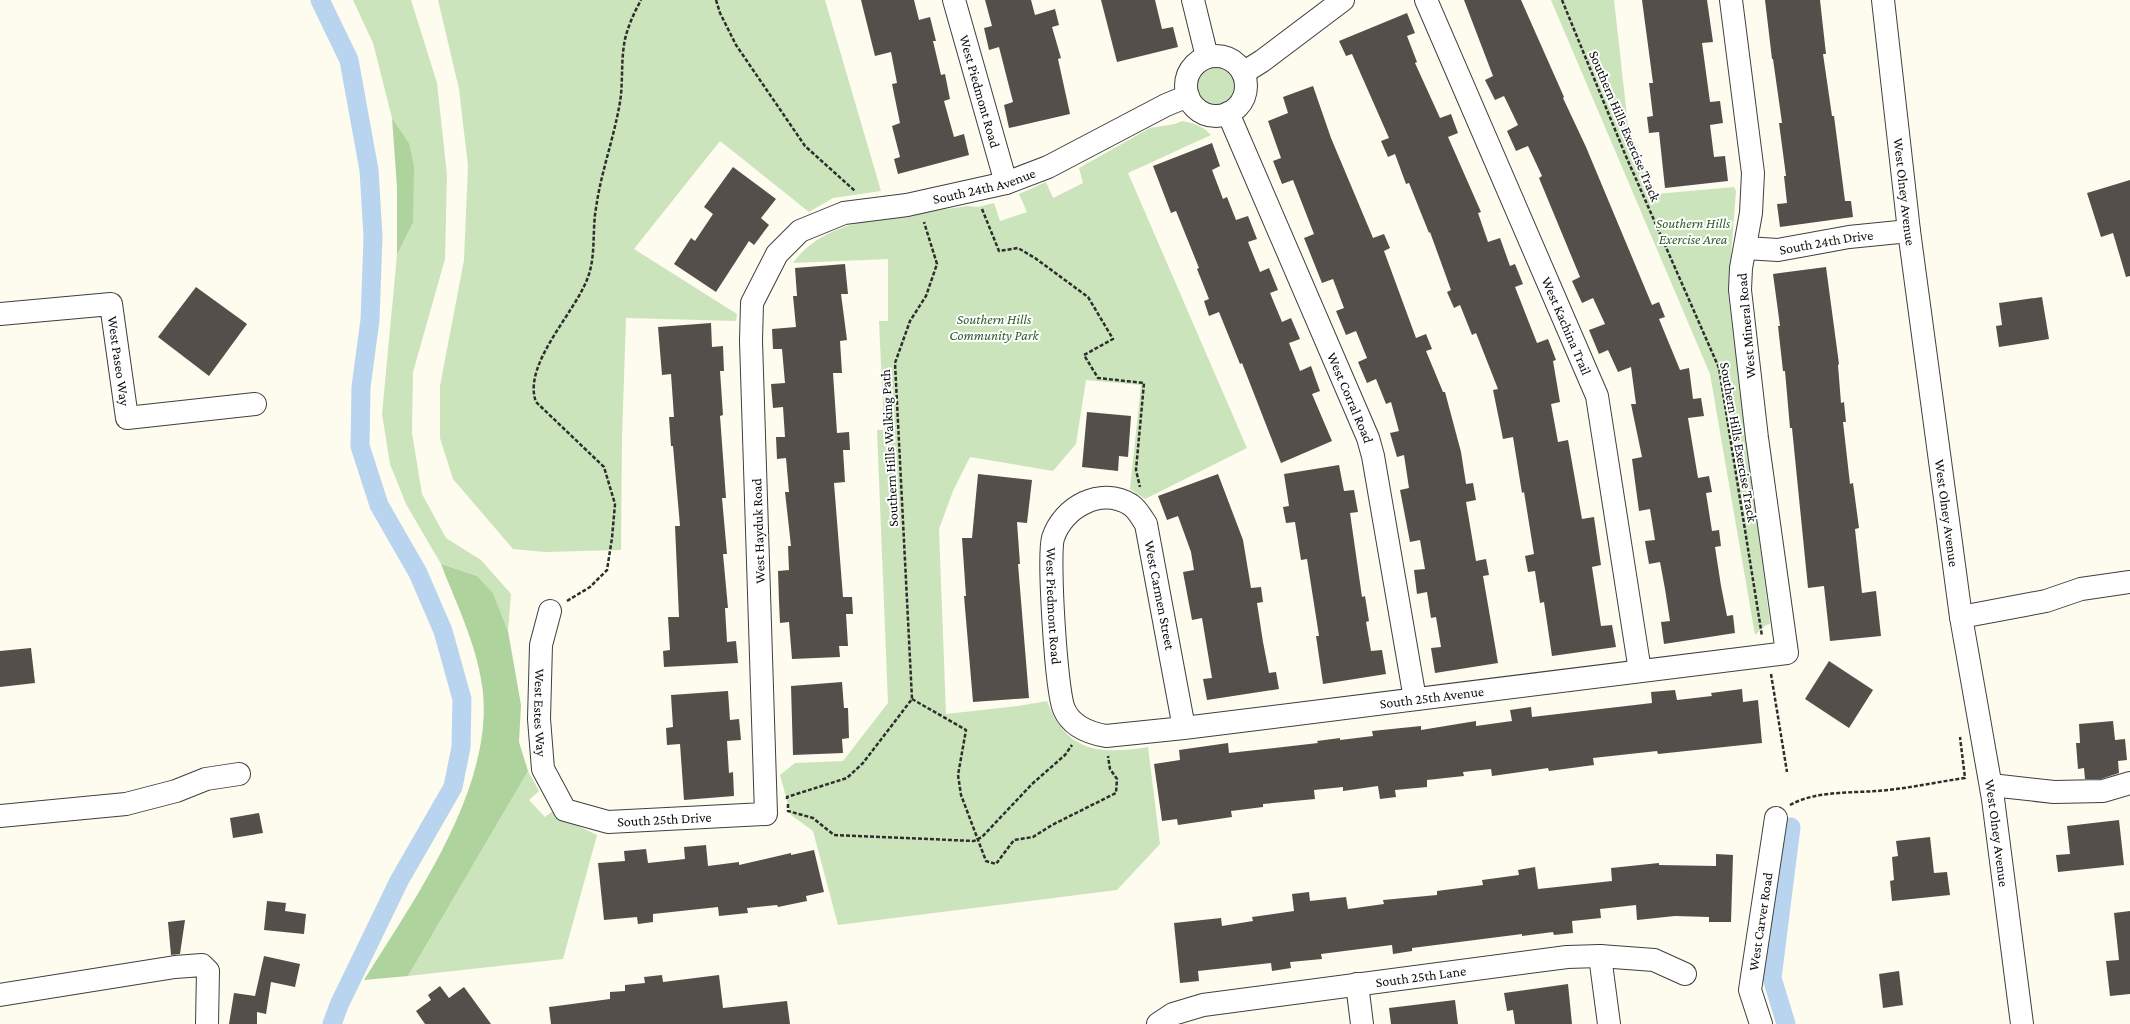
<svg xmlns="http://www.w3.org/2000/svg" width="2130" height="1024" viewBox="0 0 2130 1024" font-family="'Crimson Pro',serif">
  <style>
    .green { fill: #cbe4bb }
    .forest { fill: #aed39c }
    .lines { fill: none; stroke-linecap: round; stroke-linejoin: round }
    .canal { stroke: #b8d4ef; stroke-width: 19 }
    .building { fill: #544f4a }
    .minor-casing { stroke: #3f3f3f; stroke-width: 24 }
    .path { stroke: #2e2e2e; stroke-width: 2.5; stroke-dasharray: 4 2; stroke-linecap: butt }
    .minor { stroke: #fff; stroke-width: 22 }
    .labels { text-anchor: middle; dominant-baseline: central; stroke-width: 4; stroke-linejoin: round; paint-order: stroke }
    .street-label { font-size: 14px; fill: #0c0c0c; stroke: #fff }
    .park-label { font-size: 14px; font-style: italic; fill: #295d24; stroke: #fff }
  </style>
  <rect width="100%" height="100%" fill="#fdfcee"/>
  <!-- green -->
  <g class="green">
    <path d="M353,0H411L437,83L447,175L445,259L413,372L412,433L422,494L446,538L481,560L511,594L508,631L493,593L477,576L441,564L406,504L390,464L382,414L397,255L413,223L409,143L392,118L373,43Z"/>
    <path d="M438,0H825L881,191L833,198L809,212L720,141L634,249L737,314L736,321L626,318L622,438L621,550L545,552L513,549L453,479L440,438V386L464,260L468,166L459,89Z"/>
    <path d="M1551,0H1614L1628,125L1656,194L1734,187L1736,191L1728,292L1770,624L1766,625L1755,635L1710,374Z"/>
    <circle cx="1216" cy="86" r="30"/>
    <path d="M1182,121C1194,123 1203,126 1211,135L1128,173L1247,448L1145,499L1130,489L1141,385L1086,380L1076,444L1053,471L970,457L953,491L939,529L946,714L1018,706L1047,701C1066,752 1099,755 1148,747L1160,844L1117,890L838,925L813,831L791,815L780,775L795,763L843,761L888,703L877,430H884L879,321H888V259L793,263C830,212 909,217 966,206L978,207L994,203L1000,221L1027,212L1019,194L1046,182L1053,198L1083,183L1079,168L1150,128L1175,124Z"/>
    <path d="M528,771L539,791L529,800L545,817L554,810L572,823L597,835L563,959L408,976Z"/>
  </g>
  <!-- forest -->
  <g class="forest">
    <path d="M392,118L409,143L414,167L413,223L397,255V187Z"/>
    <path d="M441,564L477,576L493,593L508,631L521,705L519,742L528,771L408,976L364,980C414,900 497,784 482,685C476,643 456,603 441,564Z"/>
  </g>
  <g class="lines">
    <!-- canal -->
    <g class="canal">
      <path d="M320,0L349,60L369,170L373,237L370,320L361,387L360,446L379,505L418,573L443,631L462,699L461,747L453,787L399,881L339,1005L332,1024"/>
      <path d="M1786,1024L1772,978L1791,827"/>
    </g>
  </g>
  <!-- building -->
  <g class="building">
    <path d="M861,0H914L919,20L930,17L936,41H933L941,75L945,74L950,99L944,101L954,137L964,134L969,155L898,174L894,159L900,157L892,126L900,123L892,84L897,83L891,52L875,56Z"/>
    <path d="M985,0H1031L1035,15L1055,9L1059,25L1052,27L1061,58L1058,59L1070,114L1009,128L1004,105L1013,102L999,47L989,50L984,28L992,26Z"/>
    <path d="M1101,0H1155L1162,29L1173,27L1178,47L1117,62Z"/>
    <path d="M1464,0H1521L1564,97L1563,98L1586,147L1652,305L1659,302L1665,317L1659,319L1680,370L1689,368L1693,399L1701,398L1704,416L1688,418L1698,478L1709,476L1712,492L1706,493L1712,531L1719,530L1721,546L1715,547L1721,586L1727,616L1733,615L1735,633L1664,644L1661,622L1670,621L1665,589L1660,562L1649,564L1645,541L1655,540L1650,509L1639,511L1632,459L1642,457L1631,404H1636L1631,367L1618,372L1608,350L1599,354L1589,330L1605,324L1593,298L1582,303L1572,281L1580,277L1539,178L1542,176L1528,146L1516,151L1507,131L1518,125L1504,96L1495,100L1485,80L1493,76Z"/>
    <path d="M1642,0H1707L1713,42L1702,43L1710,102L1720,101L1723,123L1710,125L1714,157L1725,156L1728,181L1665,188L1659,132L1649,133L1647,117L1653,116L1649,83H1653Z"/>
    <path d="M1765,0H1820L1826,54H1823L1832,116H1834L1845,201H1851L1853,217L1780,227L1777,204L1787,203L1784,176H1786L1779,123H1782L1773,59H1772Z"/>
    <path d="M1407,13L1415,33L1407,36L1417,62L1415,63L1440,118L1451,114L1458,133L1448,137L1481,212L1478,213L1488,242L1500,238L1510,266L1515,264L1523,284L1515,287L1537,343L1548,339L1556,360L1553,361L1560,402L1551,404L1558,442L1568,440L1582,519L1594,517L1601,565L1592,567L1601,626L1612,625L1616,647L1552,656L1544,602L1540,603L1535,571L1528,572L1525,556L1534,554L1524,492L1522,493L1513,437L1503,439L1493,390L1498,389L1476,333L1472,335L1460,305L1454,308L1447,292L1451,290L1430,232L1429,233L1409,183L1406,184L1395,154L1388,157L1381,141L1389,138L1352,54L1346,56L1339,41Z"/>
    <path d="M1313,86L1331,138L1373,238L1384,234L1390,248L1384,251L1416,338L1426,334L1432,349L1426,351L1443,392H1445L1461,452L1466,484L1473,483L1476,500L1466,502L1476,561L1486,559L1489,575L1483,576L1498,663L1435,673L1431,648L1441,647L1436,617L1431,618L1427,592L1417,594L1414,570L1425,569L1420,540L1410,542L1400,490L1409,488L1404,455L1397,457L1390,433L1399,431L1391,402L1386,404L1376,379L1367,383L1358,362L1367,358L1356,331L1346,335L1336,311L1344,308L1333,279L1322,283L1304,238L1314,234L1293,180L1282,184L1273,161L1281,158L1268,121L1288,113L1283,97Z"/>
    <path d="M1212,143L1220,166L1212,170L1223,199L1227,197L1236,220L1248,216L1257,239L1248,242L1260,272L1269,268L1278,290L1270,293L1282,322L1291,318L1300,339L1289,343L1300,371L1311,366L1320,391L1312,394L1332,441L1281,463L1242,363L1240,364L1219,312L1209,316L1204,301L1209,299L1197,269L1199,268L1176,211L1171,213L1153,166Z"/>
    <path d="M733,167L776,199L761,218L769,225L754,245L749,241L716,292L674,264L691,238L695,241L713,214L704,207Z"/>
    <path d="M2130,180V276L2126,277L2113,233L2101,237L2087,193Z"/>
    <path d="M845,264L848,294H841L847,340L840,341L842,373H833L837,433L849,432L850,450H843L845,482L834,483L843,597H852L853,614H846L848,646H839L840,657L792,659L789,622L780,623L779,602L778,571L789,570L788,546H791L785,492H789L786,458L777,459L776,437H785L783,407L773,408L771,384L785,383L782,349H773L772,329L796,327L793,296H797L795,268Z"/>
    <path d="M1826,267L1839,364L1838,365L1841,403L1844,402L1846,422H1843L1850,484L1853,483L1859,528L1855,529L1862,593L1876,591L1881,636L1830,641L1824,586L1808,588L1792,428H1790L1785,371H1783L1778,326H1780L1773,274Z"/>
    <path d="M196,287L247,324L209,376L158,337Z"/>
    <path d="M2042,297L2049,339L1999,347L1996,326L2002,325L1999,303Z"/>
    <path d="M711,323L712,347L723,346L724,371H720L723,415L720,416L726,498H722L727,554H723L728,608H725L727,642L736,641L738,663L664,667L663,651L670,650L668,617H679L675,526H680L673,446H671L669,417H674L671,374L662,375L658,327Z"/>
    <path d="M1087,412L1131,416L1128,457L1119,456L1118,471L1082,467Z"/>
    <path d="M1339,465L1344,491L1354,490L1358,512L1350,513L1362,597L1365,596L1369,621L1366,622L1371,651L1382,650L1386,674L1323,684L1316,636H1319L1307,559L1301,560L1295,522L1286,523L1283,507L1289,506L1284,474Z"/>
    <path d="M978,474L1032,480L1027,523L1017,522L1020,564H1018L1029,698L973,702L964,596H966L962,538H972Z"/>
    <path d="M1218,474L1243,540L1251,588L1261,587L1263,602L1257,603L1263,642L1269,673L1276,672L1279,689L1207,700L1203,679L1212,678L1202,618L1192,620L1183,572L1194,570L1191,552L1178,516L1167,520L1158,496Z"/>
    <path d="M31,648L35,683L0,687V651Z"/>
    <path d="M1829,661L1873,690L1849,728L1805,699Z"/>
    <path d="M842,682L844,708H848L849,738L842,739L843,753L793,755L791,686Z"/>
    <path d="M1742,689L1743,702L1758,700L1762,743L1658,754L1657,751L1593,758L1594,765L1549,771L1548,768L1492,776L1491,769L1463,772L1464,776L1427,780V787L1395,790L1396,797L1380,799L1378,786L1343,791V787L1314,790L1315,799L1263,804V807L1231,811L1232,817L1178,825L1177,819L1162,821L1154,764L1180,760L1179,750L1228,743L1229,753L1318,743L1317,741L1340,738V740L1373,736L1372,731L1421,726V730L1476,721V726L1512,721L1510,710L1531,707L1532,717L1652,703L1651,692L1675,690L1677,700L1712,696L1711,693Z"/>
    <path d="M728,691L730,720L739,719L741,740L727,741L729,773L733,772L734,796L684,800L680,744L667,745L666,728L673,727L671,695Z"/>
    <path d="M2113,721L2115,740L2125,739L2127,760L2118,761L2119,773L2101,779H2085L2084,768L2078,769L2076,743H2080L2079,724Z"/>
    <path d="M259,813L263,833L233,838L230,818Z"/>
    <path d="M2119,820L2124,865L2058,872L2056,855L2070,854L2067,826Z"/>
    <path d="M1930,837L1934,873L1947,872L1950,895L1892,901L1890,881L1894,880L1892,857L1898,856L1896,841Z"/>
    <path d="M706,845L708,866L739,862V865L791,853V855L814,850L824,892L806,896L807,901L778,907L777,905L747,908L748,913L719,916L718,907L653,914V922L638,924L637,917L604,920L598,863L625,861L624,851L646,849L648,863L685,859L684,847Z"/>
    <path d="M1716,854L1733,855L1731,922H1709V917L1675,916L1637,920L1636,905L1600,909L1601,918L1572,921L1573,933L1554,935L1553,932L1522,936V934L1412,948V951L1393,954L1392,945L1352,950L1321,954L1322,959L1290,962L1291,968L1272,971L1271,963L1198,971L1199,981L1180,983L1174,923L1221,918L1222,926L1253,921L1252,917L1294,911L1292,894L1309,892L1310,901L1346,897L1348,909L1384,904L1383,900L1437,895V891L1483,885L1482,880L1519,875L1518,870L1535,867L1538,889L1612,881L1611,868L1659,863V865L1716,866Z"/>
    <path d="M267,901L286,903L285,911L306,914L304,934L264,930Z"/>
    <path d="M2130,911V994L2110,996L2106,961L2119,960L2114,913Z"/>
    <path d="M185,920L180,954L171,955L168,922Z"/>
    <path d="M264,956L300,964L295,987L271,982L266,1014L257,1012V1024H229L234,993L255,996Z"/>
    <path d="M1899,971L1903,1005L1883,1008L1879,974Z"/>
    <path d="M662,975L663,982L719,975L723,1008L787,1001L790,1024H551L549,1007L610,999V992L625,991V985L645,983L644,977Z"/>
    <path d="M1568,984L1572,1024H1515L1513,1010L1507,1011L1504,993Z"/>
    <path d="M440,986L449,998L464,987L491,1024H425L416,1011L431,1000L428,995Z"/>
    <path d="M1455,1000L1458,1024H1391L1389,1008Z"/>
  </g>
  <g class="lines">
    <defs>
      <g id="minor">
        <path id="s1" d="M954,0L1006,183"/>
        <path d="M1193,0L1207,57"/>
        <path id="s2" d="M1426,0L1597,396L1640,671"/>
        <path id="s3" d="M1883,0L1909,231L1961,617L1993,799L2022,1024"/>
        <circle cx="1216" cy="86" r="30"/>
        <path d="M1243,73L1262,61L1343,0"/>
        <path id="s4" d="M1228,113L1368,438L1373,456L1415,699"/>
        <path id="s5" d="M1745,248L1778,250L1849,237L1909,231"/>
        <path id="s6" d="M0,314L111,304L127,418L255,404"/>
        <path id="s7" d="M550,611L541,645L539,719L543,769L565,810L608,822L766,814L751,341L752,303L777,254L800,231L844,213L907,205L1006,183L1048,167L1166,105L1188,96"/>
        <path d="M1961,617L2046,601L2081,589L2130,582"/>
        <path id="s8" d="M1184,728L1146,524C1141,517 1138,510 1131,505C1101,486 1063,507 1053,538C1048,556 1056,691 1064,709C1071,726 1089,733 1106,736L1184,728L1787,653L1757,438L1740,290L1741,268L1751,213L1753,173L1731,0"/>
        <path d="M1991,785L2054,792L2103,791L2130,783"/>
        <path d="M0,816L126,804L176,791L206,779L239,774"/>
        <path d="M1600,956L1609,1024"/>
        <path d="M1357,984L1362,1024"/>
        <path d="M0,995L175,967L202,965L208,971L207,1024"/>
        <path id="s9" d="M1158,1024L1173,1014L1203,1005L1567,957L1600,956L1654,960L1685,974"/>
        <path id="s10" d="M1761,1024L1750,990L1776,818"/>
      </g>
    </defs>
    <!-- minor casing -->
    <use href="#minor" class="minor-casing"/>
    <!-- path -->
    <g class="path">
      <path d="M716,0L720,13L736,45L805,146L855,191"/>
      <path d="M1562,0L1625,154L1719,368L1762,636"/>
      <path d="M982,209L999,251L1018,248L1035,258L1088,297L1113,339L1084,355L1098,378L1144,383L1136,470L1140,487"/>
      <path d="M567,601L590,587L607,570L612,538L615,504L604,467L536,402C522,364 576,312 588,277C596,255 592,231 596,208C601,172 614,138 620,102C623,84 621,64 624,45C626,30 634,13 641,0"/>
      <path d="M1771,674L1787,772"/>
      <path d="M912,699L966,730L958,775L961,795L986,861L996,864L1014,840L1033,837L1052,825L1116,793L1117,779L1110,769L1108,756"/>
      <path d="M787,799V797L847,778L863,763L912,699L895,363L910,321L926,296L937,264L924,222"/>
      <path d="M788,804V811L813,818L834,835L974,841L982,837L1032,784L1065,755L1072,745"/>
      <path d="M1790,805C1815,791 1849,793 1877,791C1906,789 1936,782 1965,778L1960,737"/>
    </g>
    <!-- minor -->
    <use href="#minor" class="minor"/>
  </g>
  <g class="labels">
    <!-- street labels -->
    <g class="street-label">
      <text stroke="none"><textPath href="#s1" startOffset="95">West Piedmont Road</textPath></text>
      <text transform="translate(1625 126) rotate(67)">Southern Hills Exercise Track</text>
      <text stroke="none"><textPath href="#s7" startOffset="1198">South 24th Avenue</textPath></text>
      <text stroke="none"><textPath href="#s3" startOffset="193">West Olney Avenue</textPath></text>
      <text stroke="none"><textPath href="#s5" startOffset="82">South 24th Drive</textPath></text>
      <text stroke="none"><textPath href="#s2" startOffset="355">West Kachina Trail</textPath></text>
      <text transform="translate(1746 326) rotate(-95)">West Mineral Road</text>
      <text stroke="none"><textPath href="#s6" startOffset="169">West Paseo Way</textPath></text>
      <text stroke="none"><textPath href="#s4" startOffset="310">West Corral Road</textPath></text>
      <text transform="translate(1739 442) rotate(80)">Southern Hills Exercise Track</text>
      <text transform="translate(889 448) rotate(-93)">Southern Hills Walking Path</text>
      <text stroke="none"><textPath href="#s3" startOffset="517">West Olney Avenue</textPath></text>
      <text transform="translate(758 531) rotate(-92)">West Hayduk Road</text>
      <text transform="translate(1160 595) rotate(79)">West Carmen Street</text>
      <text stroke="none"><textPath href="#s8" startOffset="397">West Piedmont Road</textPath></text>
      <text stroke="none"><textPath href="#s8" startOffset="881">South 25th Avenue</textPath></text>
      <text stroke="none"><textPath href="#s7" startOffset="103">West Estes Way</textPath></text>
      <text stroke="none"><textPath href="#s7" startOffset="307">South 25th Drive</textPath></text>
      <text stroke="none"><textPath href="#s3" startOffset="841">West Olney Avenue</textPath></text>
      <text stroke="none"><textPath href="#s10" startOffset="105">West Carver Road</textPath></text>
      <text stroke="none"><textPath href="#s9" startOffset="269">South 25th Lane</textPath></text>
    </g>
    <!-- park labels -->
    <g class="park-label">
      <text x="1693" y="223">Southern Hills<tspan x="1693" dy="16">Exercise Area</tspan></text>
      <text x="994" y="319">Southern Hills<tspan x="994" dy="16">Community Park</tspan></text>
    </g>
  </g>
</svg>
